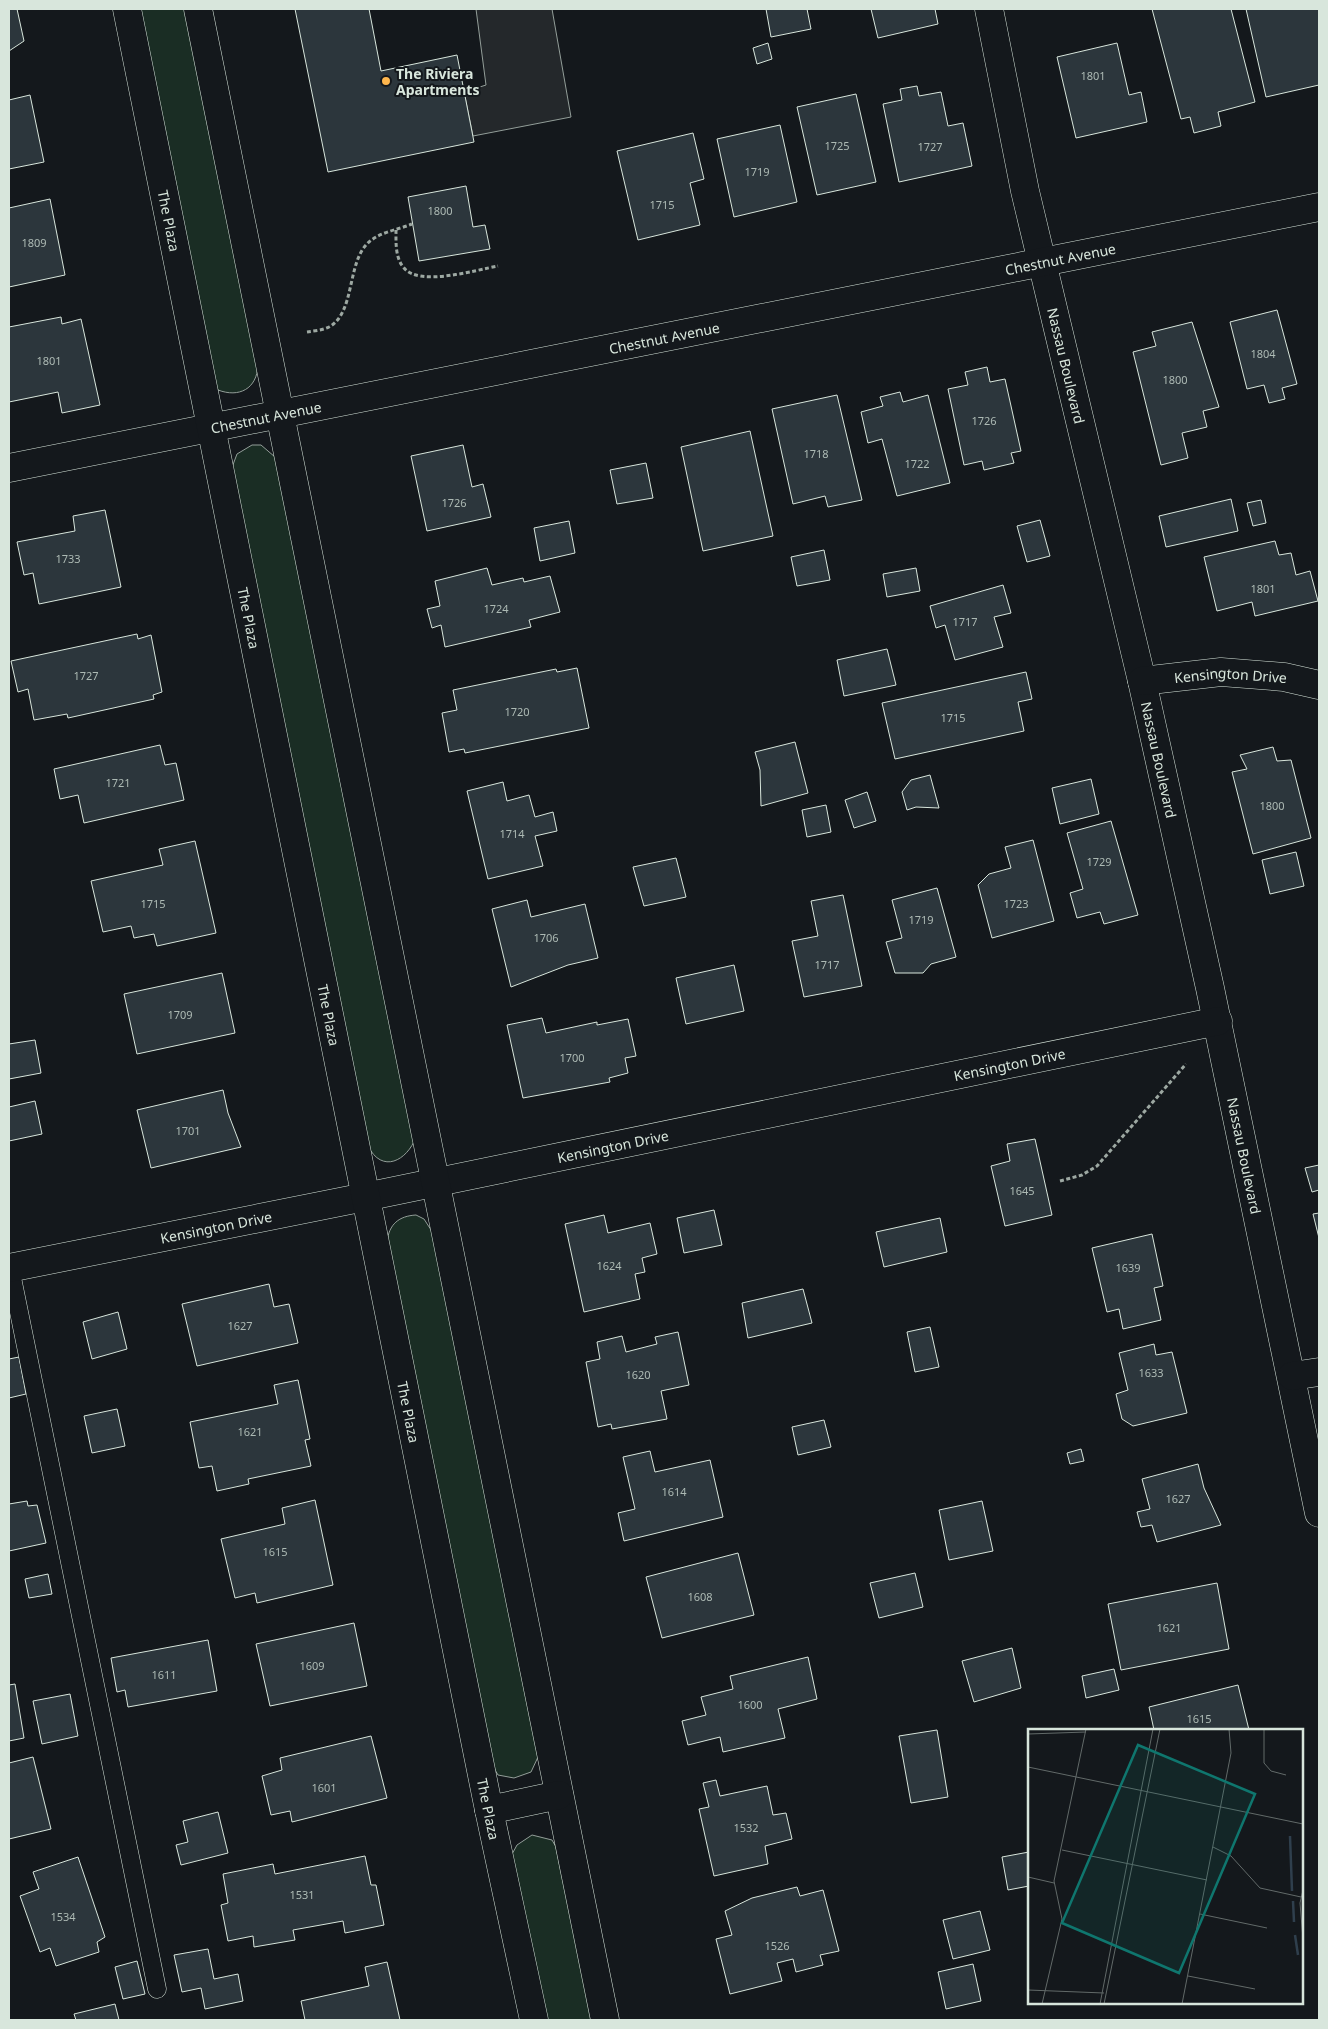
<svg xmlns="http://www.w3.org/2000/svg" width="1328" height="2029" viewBox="0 0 1328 2029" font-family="'Noto Sans',sans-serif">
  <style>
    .green { fill: #1a2d24; stroke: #939e99 }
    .parking { fill: #24282b; stroke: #939e99 }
    .building { fill: #2c363c; stroke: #d8e6dc }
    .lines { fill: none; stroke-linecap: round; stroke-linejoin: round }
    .service-casing { stroke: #d8e6dc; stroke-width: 19 }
    .minor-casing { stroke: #d8e6dc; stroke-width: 29 }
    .secondary-casing { stroke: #d8e6dc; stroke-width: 29 }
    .path { stroke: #9da8a2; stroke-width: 3; stroke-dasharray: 4 2.5; stroke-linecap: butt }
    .service { stroke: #14181c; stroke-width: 18 }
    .minor { stroke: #14181c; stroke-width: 28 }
    .secondary { stroke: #14181c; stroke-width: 28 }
    .poi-dot { fill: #ffb74d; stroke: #14181c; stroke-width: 2 }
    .labels { text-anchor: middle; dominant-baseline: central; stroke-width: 4; stroke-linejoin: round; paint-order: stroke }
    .number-label { font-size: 11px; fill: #adbab4 }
    .poi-label { font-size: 14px; font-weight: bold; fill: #d8e6dc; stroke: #14181c; text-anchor: start }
    .street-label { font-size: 14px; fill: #d8e6dc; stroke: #14181c }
    .inset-river { fill: none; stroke: #2f3f4d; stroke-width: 2.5 }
    .inset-road { fill: none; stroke: #626a69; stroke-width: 1 }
    .view { fill: #0f766e; fill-opacity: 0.15; stroke: #0f766e; stroke-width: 2.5 }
    .inset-edge { fill: none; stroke: #d8e6dc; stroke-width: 2.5 }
  </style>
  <rect width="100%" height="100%" fill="#14181c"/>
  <!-- green -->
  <g class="green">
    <path d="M138,9H185L258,365C257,389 239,398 218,390L212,380Z"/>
    <path d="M252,445H261L275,457L416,1137C407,1161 382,1174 368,1146L231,470L237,454Z"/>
    <path d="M416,1215L424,1219L433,1233L538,1757L531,1772L514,1778L498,1775L494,1768L387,1242C389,1224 399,1216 416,1215Z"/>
    <path d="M532,1835L552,1840L556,1847L592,2020H544L511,1856L517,1845Z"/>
  </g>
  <!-- parking -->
  <path class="parking" d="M476,9H552L571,117L473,136L464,92L486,85Z"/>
  <!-- building -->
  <g class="building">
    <path d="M9,9H17L24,41L9,51Z"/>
    <path d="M295,9H369L381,71L457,55L474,142L328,172Z"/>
    <path d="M766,9H807L811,29L771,37Z"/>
    <path d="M871,9H935L938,24L878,38Z"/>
    <path d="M1152,9H1231L1255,102L1218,112L1221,126L1194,133L1190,117L1181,119Z"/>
    <path d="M1246,9H1319V85L1266,97Z"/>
    <path d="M768,43L772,59L757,64L753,48Z"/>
    <path d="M1117,43L1129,95L1141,92L1147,122L1076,138L1057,57Z"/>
    <path d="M917,86L919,96L941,92L948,126L963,123L972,166L899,182L883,104L902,100L900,89Z"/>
    <path d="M856,94L876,182L817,195L797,107Z"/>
    <path d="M30,95L44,162L9,169V100Z"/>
    <path d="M780,125L797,202L734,217L717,139Z"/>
    <path d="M693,133L704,179L690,183L700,225L638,240L617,151Z"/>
    <path d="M466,186L473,227L485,225L490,249L419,261L408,197Z"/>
    <path d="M50,199L65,275L9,287V208Z"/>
    <path d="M1277,310L1297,384L1282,388L1285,399L1269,403L1264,385L1247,389L1230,322Z"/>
    <path d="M61,317L62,324L81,319L100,405L62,413L58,392L9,402V327Z"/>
    <path d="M1192,322L1219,407L1203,411L1207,427L1182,433L1188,458L1161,465L1133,352L1156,346L1152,332Z"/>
    <path d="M987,367L990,382L1005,379L1021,451L1011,453L1014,463L984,470L982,461L964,465L948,389L968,385L965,372Z"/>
    <path d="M900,392L903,402L928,395L950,483L897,496L882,439L868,443L861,412L883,406L880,397Z"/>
    <path d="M837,395L862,500L828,507L825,496L793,504L772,409Z"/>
    <path d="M750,431L773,536L703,551L681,447Z"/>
    <path d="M463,445L472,487L483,484L491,517L427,531L411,456Z"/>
    <path d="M646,463L653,498L617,504L610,470Z"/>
    <path d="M1231,499L1238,531L1166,547L1159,516Z"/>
    <path d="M1261,500L1266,523L1253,526L1247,503Z"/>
    <path d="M105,510L121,587L39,604L33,573L24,575L17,542L75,531L73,516Z"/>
    <path d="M1040,520L1050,556L1027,562L1017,526Z"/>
    <path d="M569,521L575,553L540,561L534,528Z"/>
    <path d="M1275,541L1279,555L1291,553L1296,575L1310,571L1318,601L1255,616L1252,602L1217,611L1204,557Z"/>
    <path d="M824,550L830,580L797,586L791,557Z"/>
    <path d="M487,568L492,585L523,578L524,582L550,576L560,612L529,620L531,627L445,647L441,625L432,628L427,609L440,606L435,581Z"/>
    <path d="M916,568L920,591L887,597L883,574Z"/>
    <path d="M1003,585L1011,613L994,617L1003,647L955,660L945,625L936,628L930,606Z"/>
    <path d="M137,634L138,639L151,635L162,692L153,695L154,699L68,718L67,714L34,720L28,689L18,692L11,661Z"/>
    <path d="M887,649L896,685L844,696L837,660Z"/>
    <path d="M577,668L589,728L465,753L464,749L449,752L442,713L457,710L453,690L556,669L557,672Z"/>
    <path d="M1026,672L1032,699L1018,702L1024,731L895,759L882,703Z"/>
    <path d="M795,742L808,793L761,806L760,770L755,752Z"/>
    <path d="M160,745L165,765L176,763L184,800L84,823L78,795L60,799L54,769Z"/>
    <path d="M1273,747L1277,761L1291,760L1311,838L1253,854L1232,772L1247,769L1240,755Z"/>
    <path d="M930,775L939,808L916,807L907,810L902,792L911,780Z"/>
    <path d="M1091,779L1099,814L1060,824L1052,788Z"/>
    <path d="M503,782L507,801L529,795L535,817L553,812L557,831L535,836L543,866L488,879L467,791Z"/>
    <path d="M867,792L876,821L854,828L845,800Z"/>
    <path d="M826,805L831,832L807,837L802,810Z"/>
    <path d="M1111,821L1138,915L1104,924L1100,912L1077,918L1070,893L1083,889L1067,833Z"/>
    <path d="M1033,840L1054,921L992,938L978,885L989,874L1011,868L1005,847Z"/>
    <path d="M195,841L216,933L157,946L154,934L134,938L131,926L103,932L91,881L163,865L159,849Z"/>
    <path d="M1296,852L1304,886L1270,894L1262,860Z"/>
    <path d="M676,858L686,897L644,906L633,867Z"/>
    <path d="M937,888L956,957L931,964L923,973H895L886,942L902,938L892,900Z"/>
    <path d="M843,895L862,986L804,997L792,941L818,936L811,901Z"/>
    <path d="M527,900L531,917L585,904L598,958L568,965L511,987L492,909Z"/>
    <path d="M734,965L744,1011L686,1024L676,978Z"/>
    <path d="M222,973L235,1033L137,1054L124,994Z"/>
    <path d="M542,1018L546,1033L597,1022V1025L628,1019L636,1056L625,1058L628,1073L609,1078L610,1082L523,1098L507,1025Z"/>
    <path d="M35,1040L41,1073L9,1079V1044Z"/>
    <path d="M223,1090L228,1113L241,1147L151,1168L137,1110Z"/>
    <path d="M35,1101L42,1134L9,1141V1107Z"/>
    <path d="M1035,1139L1052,1215L1005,1226L991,1166L1010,1161L1007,1144Z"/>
    <path d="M1319,1165V1190L1312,1192L1305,1168Z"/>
    <path d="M714,1210L722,1245L684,1253L677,1218Z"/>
    <path d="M1319,1213V1238L1313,1214Z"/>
    <path d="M604,1215L608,1233L650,1223L657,1254L642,1258L645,1272L635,1274L640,1299L584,1312L565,1224Z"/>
    <path d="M940,1218L947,1252L884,1267L876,1232Z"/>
    <path d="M1152,1234L1163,1286L1154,1288L1161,1320L1123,1329L1119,1309L1107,1312L1092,1248Z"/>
    <path d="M269,1284L274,1307L289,1304L298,1343L197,1366L182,1304Z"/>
    <path d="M803,1289L812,1323L748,1338L742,1303Z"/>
    <path d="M118,1312L127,1349L92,1359L83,1322Z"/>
    <path d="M930,1327L939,1367L915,1372L907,1332Z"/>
    <path d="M678,1332L689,1385L661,1391L667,1419L612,1429L611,1424L598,1427L586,1362L600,1359L597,1342L622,1336L626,1352L657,1344L655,1337Z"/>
    <path d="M1154,1344L1156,1355L1172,1352L1187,1413L1133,1426L1122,1419L1116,1394L1128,1390L1119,1353Z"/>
    <path d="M19,1357L26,1394L9,1398V1359Z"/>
    <path d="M298,1380L310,1439L305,1440L311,1466L248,1479L249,1484L217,1491L212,1466L199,1468L190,1422L278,1404L274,1385Z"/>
    <path d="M117,1409L125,1446L92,1453L84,1416Z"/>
    <path d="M824,1420L831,1447L798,1455L792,1427Z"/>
    <path d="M1081,1449L1084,1461L1070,1464L1067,1453Z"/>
    <path d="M650,1451L655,1472L710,1460L723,1517L624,1541L618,1513L635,1509L623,1457Z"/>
    <path d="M1198,1464L1204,1488L1221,1525L1157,1542L1152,1525L1141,1527L1137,1512L1150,1509L1142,1479Z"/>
    <path d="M315,1500L333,1585L257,1603L255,1593L235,1598L221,1539L285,1524L282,1508Z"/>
    <path d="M27,1501L28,1506L37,1505L46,1543L9,1551V1504Z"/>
    <path d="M982,1501L993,1551L949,1560L939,1510Z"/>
    <path d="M738,1553L754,1615L662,1638L646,1577Z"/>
    <path d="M915,1573L923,1607L879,1618L870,1583Z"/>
    <path d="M48,1574L52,1594L29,1598L25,1579Z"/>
    <path d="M1217,1583L1229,1649L1121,1670L1108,1604Z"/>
    <path d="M354,1623L367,1686L270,1706L256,1644Z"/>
    <path d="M208,1640L217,1691L128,1707L125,1690L117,1692L111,1658Z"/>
    <path d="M1012,1648L1021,1688L974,1702L962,1661Z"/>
    <path d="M808,1657L817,1699L778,1709L785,1738L723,1752L720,1737L688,1745L682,1721L706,1715L701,1697L733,1689L730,1676Z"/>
    <path d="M1114,1669L1119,1690L1086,1698L1082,1676Z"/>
    <path d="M15,1684L24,1738L9,1741V1685Z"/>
    <path d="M1238,1685L1249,1730H1154L1149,1707Z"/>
    <path d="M70,1694L78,1736L42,1744L33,1701Z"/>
    <path d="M937,1730L948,1797L911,1803L899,1736Z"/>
    <path d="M371,1736L387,1798L292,1822L290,1811L271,1815L262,1776L282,1770L280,1758Z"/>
    <path d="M33,1757L51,1829L9,1839V1763Z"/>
    <path d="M716,1780L720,1796L767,1786L773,1815L786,1813L792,1839L765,1846L768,1864L714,1876L699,1809L709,1807L703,1783Z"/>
    <path d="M218,1812L228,1853L181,1865L176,1845L188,1842L183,1821Z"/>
    <path d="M1029,1852V1886L1008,1890L1002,1857Z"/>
    <path d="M365,1856L371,1885H376L384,1925L345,1933L343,1921L293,1930L295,1940L254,1947L253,1936L228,1941L221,1905L228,1903L223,1874L273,1864L275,1874Z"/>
    <path d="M78,1857L105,1937L97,1942L99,1952L56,1966L50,1948L40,1952L20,1896L39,1889L33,1872Z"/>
    <path d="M797,1887L800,1896L823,1890L839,1951L820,1955L823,1965L796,1972L793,1959L777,1963L782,1981L730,1994L716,1939L732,1935L725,1911L752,1898Z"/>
    <path d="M980,1911L990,1950L953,1959L943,1920Z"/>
    <path d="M208,1949L214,1979L238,1974L243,2001L205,2009L201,1988L182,1992L174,1955Z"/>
    <path d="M137,1961L145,1994L123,1999L115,1967Z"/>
    <path d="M387,1962L400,2020H305L301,2001L369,1986L365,1967Z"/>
    <path d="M973,1964L981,2001L946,2009L938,1972Z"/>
    <path d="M115,2004L119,2020H76L74,2014Z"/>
  </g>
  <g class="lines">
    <defs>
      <path id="service" d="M9,1263L157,1989"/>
      <g id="minor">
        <path id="s1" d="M989,9L1025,191L1142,681L1210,988L1319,1513"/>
        <path id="s2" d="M9,468L1319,207"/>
        <path id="s3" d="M1142,681L1221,672L1284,677L1319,685"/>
        <path id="s4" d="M9,1268L365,1197L1218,1021"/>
        <path d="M1292,1376L1319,1372"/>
      </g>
      <g id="secondary">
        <path id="s5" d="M127,9L489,1810L534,2020"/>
        <path d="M198,9L605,2020"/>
        <path d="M489,1810L559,1795"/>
      </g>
    </defs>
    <!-- service casing -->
    <use href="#service" class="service-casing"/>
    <!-- minor casing -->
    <use href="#minor" class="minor-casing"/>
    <!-- secondary casing -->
    <use href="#secondary" class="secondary-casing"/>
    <!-- path -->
    <g class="path">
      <path d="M396,230C396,242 395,258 404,268C419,287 476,270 498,266"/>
      <path d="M307,332C314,331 323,330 329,327C355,313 347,264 367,244C378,232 398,230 412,224"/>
      <path d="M1060,1181L1082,1175L1097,1166L1186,1064"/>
    </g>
    <!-- service -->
    <use href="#service" class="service"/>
    <!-- minor -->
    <use href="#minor" class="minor"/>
    <!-- secondary -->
    <use href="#secondary" class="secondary"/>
  </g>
  <!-- markers -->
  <circle class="poi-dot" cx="386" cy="81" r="5"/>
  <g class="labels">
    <!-- number labels -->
    <g class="number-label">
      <text x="1093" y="75">1801</text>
      <text x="837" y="145">1725</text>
      <text x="930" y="146">1727</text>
      <text x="757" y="171">1719</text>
      <text x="662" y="204">1715</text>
      <text x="440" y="210">1800</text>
      <text x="34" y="242">1809</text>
      <text x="1263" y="353">1804</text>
      <text x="49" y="360">1801</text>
      <text x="1175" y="379">1800</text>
      <text x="984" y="420">1726</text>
      <text x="816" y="453">1718</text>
      <text x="917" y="463">1722</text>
      <text x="454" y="502">1726</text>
      <text x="68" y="558">1733</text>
      <text x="1263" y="588">1801</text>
      <text x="496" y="608">1724</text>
      <text x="965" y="621">1717</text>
      <text x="86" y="675">1727</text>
      <text x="517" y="711">1720</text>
      <text x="953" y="717">1715</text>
      <text x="118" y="782">1721</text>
      <text x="1272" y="805">1800</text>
      <text x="512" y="833">1714</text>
      <text x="1099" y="861">1729</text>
      <text x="153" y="903">1715</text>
      <text x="1016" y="903">1723</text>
      <text x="921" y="919">1719</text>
      <text x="546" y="937">1706</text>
      <text x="827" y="964">1717</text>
      <text x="180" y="1014">1709</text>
      <text x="572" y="1057">1700</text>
      <text x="188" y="1130">1701</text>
      <text x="1022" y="1190">1645</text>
      <text x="609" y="1265">1624</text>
      <text x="1128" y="1267">1639</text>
      <text x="240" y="1325">1627</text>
      <text x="1151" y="1372">1633</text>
      <text x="638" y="1374">1620</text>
      <text x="250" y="1431">1621</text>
      <text x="674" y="1491">1614</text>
      <text x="1178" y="1498">1627</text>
      <text x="275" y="1551">1615</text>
      <text x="700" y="1596">1608</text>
      <text x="1169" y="1627">1621</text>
      <text x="312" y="1665">1609</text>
      <text x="164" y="1674">1611</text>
      <text x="750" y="1704">1600</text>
      <text x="1199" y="1718">1615</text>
      <text x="324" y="1787">1601</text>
      <text x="746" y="1827">1532</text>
      <text x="302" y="1894">1531</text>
      <text x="63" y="1916">1534</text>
      <text x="777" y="1945">1526</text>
    </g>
    <!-- poi labels -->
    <g class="poi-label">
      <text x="396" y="73">The Riviera<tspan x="396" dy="16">Apartments</tspan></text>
    </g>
    <!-- street labels -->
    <g class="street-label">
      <text stroke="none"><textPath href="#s5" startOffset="216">The Plaza</textPath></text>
      <text stroke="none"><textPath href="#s2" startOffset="1072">Chestnut Avenue</textPath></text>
      <text stroke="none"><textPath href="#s2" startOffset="668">Chestnut Avenue</textPath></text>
      <text stroke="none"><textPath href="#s1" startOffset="365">Nassau Boulevard</textPath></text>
      <text stroke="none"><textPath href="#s2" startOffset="262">Chestnut Avenue</textPath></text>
      <text stroke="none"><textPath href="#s5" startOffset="621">The Plaza</textPath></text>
      <text stroke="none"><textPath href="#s3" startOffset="89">Kensington Drive</textPath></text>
      <text stroke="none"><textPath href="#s1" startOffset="770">Nassau Boulevard</textPath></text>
      <text stroke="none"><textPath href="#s5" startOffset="1026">The Plaza</textPath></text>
      <text stroke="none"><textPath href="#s4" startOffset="1021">Kensington Drive</textPath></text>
      <text stroke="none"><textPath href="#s4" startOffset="616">Kensington Drive</textPath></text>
      <text stroke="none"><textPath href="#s1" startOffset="1175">Nassau Boulevard</textPath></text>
      <text stroke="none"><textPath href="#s4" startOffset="211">Kensington Drive</textPath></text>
      <text stroke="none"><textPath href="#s5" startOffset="1431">The Plaza</textPath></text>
      <text stroke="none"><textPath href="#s5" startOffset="1836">The Plaza</textPath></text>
    </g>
  </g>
  <!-- overview -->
  <g transform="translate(1028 1729)">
    <rect width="275" height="275" fill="#14181c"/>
    <path class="inset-river" d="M262,107L264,162M265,172L266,193M267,206L270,226"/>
    <path class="inset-road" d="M236,0V34L243,42L258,46M0,5L58,3M0,38L275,95M185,118L203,127L232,159L273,168M34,121L179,151M0,148L26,154M275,161L272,174L275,210M172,185L239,199M160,247L227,260M0,261L76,264M14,275L34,190L26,152L58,0M72,275L125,0M76,275L132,0M154,275L203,24L201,0"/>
    <path class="view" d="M110,16L227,65L151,244L34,194Z"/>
    <rect width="275" height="275" class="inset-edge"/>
  </g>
  <!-- border -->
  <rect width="1328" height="2029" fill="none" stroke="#d8e6dc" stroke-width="20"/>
</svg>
